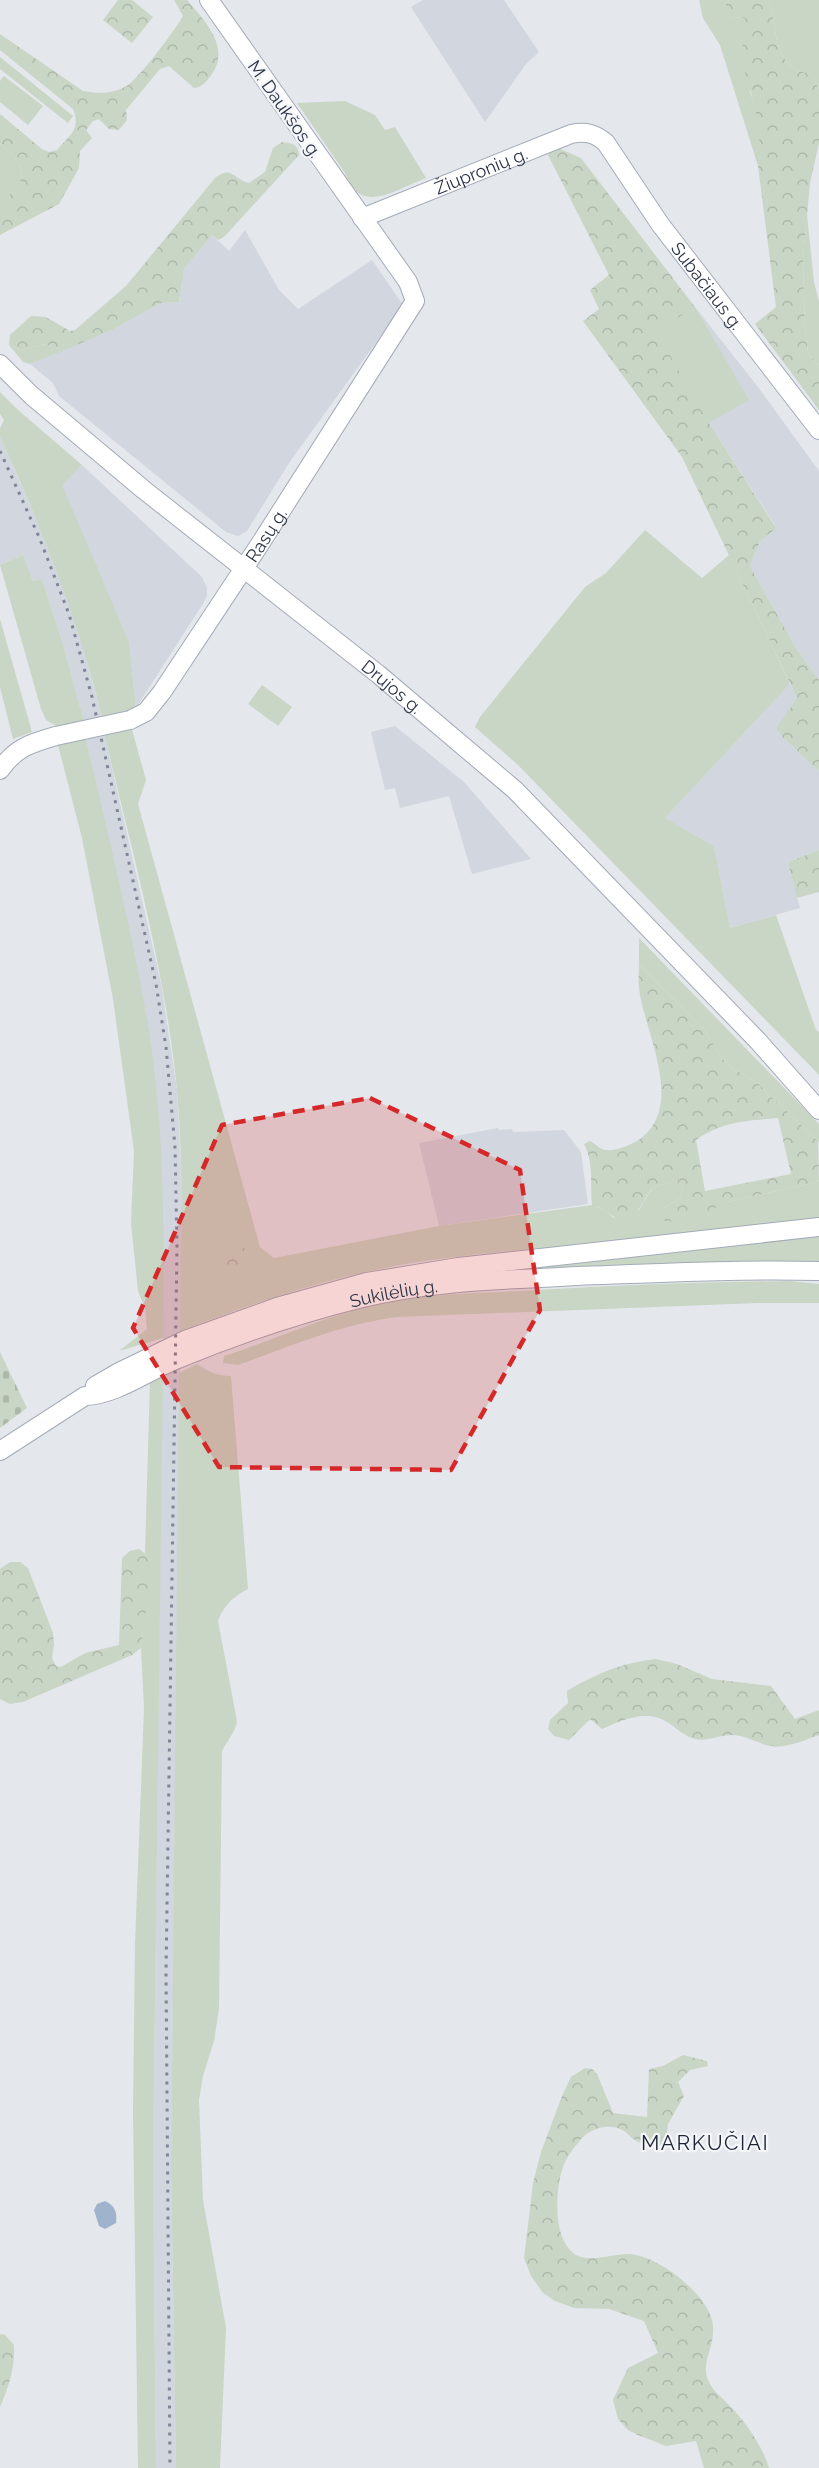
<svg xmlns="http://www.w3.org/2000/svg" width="819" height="2468" viewBox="0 0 819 2468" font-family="Raleway,sans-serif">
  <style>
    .built { fill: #d2d6de }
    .grass { fill: #c9d6c5 }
    .forest { fill: url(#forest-crowns); fill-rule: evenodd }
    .cemetery { fill: url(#cemetery-stones) }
    .water { fill: #9fb4cc }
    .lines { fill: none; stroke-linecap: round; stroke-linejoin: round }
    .major-casing { stroke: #a3abb8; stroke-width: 20 }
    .major { stroke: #fff; stroke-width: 18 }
    .rail { stroke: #7d8696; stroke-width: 3; stroke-dasharray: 3 6; stroke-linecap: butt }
    .major-bridge-casing { stroke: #a3abb8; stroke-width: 20; stroke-linecap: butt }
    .major-bridge { stroke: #fff; stroke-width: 18 }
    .marked { fill: #d62828; fill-opacity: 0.2; stroke: #d62828; stroke-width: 4.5; stroke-dasharray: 12 8; stroke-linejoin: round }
    .labels { text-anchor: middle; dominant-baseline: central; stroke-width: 4.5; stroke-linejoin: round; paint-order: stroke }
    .street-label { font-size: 18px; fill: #2b3445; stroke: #f4f6f9 }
    .quarter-label { font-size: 21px; letter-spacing: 1.5px; fill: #1d2536; stroke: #f4f6f9 }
  </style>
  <defs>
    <pattern id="forest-crowns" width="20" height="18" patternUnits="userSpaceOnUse" patternTransform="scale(1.5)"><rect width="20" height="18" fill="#c9d6c5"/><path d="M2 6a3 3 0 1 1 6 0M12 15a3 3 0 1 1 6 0" fill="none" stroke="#adb8ab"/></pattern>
    <pattern id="cemetery-stones" width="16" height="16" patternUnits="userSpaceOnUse" patternTransform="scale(1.5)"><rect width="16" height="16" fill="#c9d6c5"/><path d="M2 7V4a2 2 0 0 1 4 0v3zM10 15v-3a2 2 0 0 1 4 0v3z" fill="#adb8ab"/></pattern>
  </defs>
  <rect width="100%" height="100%" fill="#e4e7ec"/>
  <!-- built -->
  <g class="built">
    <path d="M423,0H504L539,52L526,64L485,122L411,7Z"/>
    <path d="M245,230L279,290L298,309L372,260L403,305L289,463L247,531L238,536L226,532L59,396L53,383L30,364L112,330L161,303L179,302L184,269L212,235L229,251Z"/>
    <path d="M695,307L758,387L819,471V680L796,648L750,566L760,541L776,527L709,423L655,330Z"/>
    <path d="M0,437L57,567L77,626L102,717L84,721L61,638L42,579L33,581L23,555L0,565Z"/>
    <path d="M82,465L202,577L207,588V595L204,602L136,708L129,642L61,485Z"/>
    <path d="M790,684L797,698L783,738L819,771V850L788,862L800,908L730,928L714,846L665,818Z"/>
    <path d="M395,726L464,782L531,859L472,874L449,796L400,808L395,788L385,790L371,732Z"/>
    <path d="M104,733L161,983L177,1090L180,1148L182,1214L171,2168L176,2468H156L153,2160L163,1338L162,1191L139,980L86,738Z"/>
    <path d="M498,1128L499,1130L512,1129L513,1132L564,1130L581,1152L588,1204L439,1226L419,1143Z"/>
  </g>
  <!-- grass -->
  <g class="grass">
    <path d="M699,0H729L724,11L733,17L744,18L749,25L750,92L759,118L762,146L758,166L720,45L703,18Z"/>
    <path d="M763,0H819V90L813,76C806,72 796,71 791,66C773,51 777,24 769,3Z"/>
    <path d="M0,57L73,116L68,123L0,69Z"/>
    <path d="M4,76L43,106L28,125L0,102V81Z"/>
    <path d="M345,101L375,115L385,130L395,127L426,178C396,189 360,217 345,173L297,103Z"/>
    <path d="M0,144C29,165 29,182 0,203Z"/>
    <path d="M807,214L814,282L819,302V368L808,352L805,331L803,258Z"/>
    <path d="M695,307L749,400L709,423L655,330Z"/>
    <path d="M44,344L65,350L30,364L23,362L9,345L22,350Z"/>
    <path d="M0,392L17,409L82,465L62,485L129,642L136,708L102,717C78,619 42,528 0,437V428L4,420L0,414Z"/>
    <path d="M645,530L702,578L729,555L790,684L665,818L714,846L730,928L776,915L816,1030L819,1032V1075L518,765L475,727L480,717L585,587L606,573Z"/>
    <path d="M23,555L33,581L42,579L61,638L84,721L58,727L46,720L41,709L0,565Z"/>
    <path d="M0,619L32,732L13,739L0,687Z"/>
    <path d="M262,685L292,707L278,726L248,704Z"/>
    <path d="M131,726L146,780L138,804L260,1247L274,1258L439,1226L592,1205L604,1210L614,1218L639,1210L653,1187L676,1181L683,1187L681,1197L664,1208L717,1206L727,1202L813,1183L819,1180V1220C740,1229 662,1237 583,1244C516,1251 446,1255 380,1269C312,1283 245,1306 180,1331C181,1251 184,1170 177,1090C165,969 132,851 104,733Z"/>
    <path d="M86,738C108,837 134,937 150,1037C165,1137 164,1238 163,1338L119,1351L147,1329L145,1308L138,1291L131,1223L134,1151L113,999L82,838L58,745Z"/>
    <path d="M639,938L819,1124V1142L756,1082L732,1068L721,1057L705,1031L639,964Z"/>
    <path d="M819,1233V1264L764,1261L447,1276L371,1290L274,1317L226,1333L225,1331L323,1299L428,1276Z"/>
    <path d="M789,1281L819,1284V1303H758L397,1317C342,1324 291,1346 238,1365L223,1363L224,1356C280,1338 333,1312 393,1301C440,1293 490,1293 538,1290C622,1285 706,1282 789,1281Z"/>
    <path d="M197,1364C209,1372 217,1376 231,1376L248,1589C234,1596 223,1606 218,1621L237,1721C236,1731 227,1741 222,1751L219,2009L214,2041L203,2076L199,2100L203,2200L226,2328L220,2468H176L171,2168L179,1373Z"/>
    <path d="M163,1376L153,2160L156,2468H138L133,2113L135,1944L144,1709L141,1648L149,1572L148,1559L145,1553L150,1380Z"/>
  </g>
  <!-- forest -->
  <g class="forest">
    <path d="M118,0H132L153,17L132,43L103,20Z"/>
    <path d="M174,0H187C204,20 231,47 212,74C207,81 203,87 194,88L169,66L160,69L126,110L127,120L119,130L109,129L99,119L93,121L86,130L92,138L80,151L79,168L59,204L0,235V203C29,182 29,165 0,144V114L42,149L49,152L57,150C70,135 81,129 73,109L0,50V34L83,91C98,94 115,94 128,85C140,77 175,30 183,16Z"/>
    <path d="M729,0H763L769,3C777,24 773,51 791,66C796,71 806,72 813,76L819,90V143L810,183L803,258L805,331L808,352L819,368V410L755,324L776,307L758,166C765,126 749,90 739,51C747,40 753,30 744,18L733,17L723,11Z"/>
    <path d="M282,142C292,143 298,144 299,155L224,237L218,240L212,235L184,269L179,302L161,303L112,330L65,350L44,344L22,350L9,345L10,335L31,316L46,317L70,331L75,330L126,286L215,178C233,165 232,179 249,183L265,172L273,148Z"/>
    <path d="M558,148L581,158L695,307L656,331L709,423L776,528L760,541L750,566L796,648L819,680V771L783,738L776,728L797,698L682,457L583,321L599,309L590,290L609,275L547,153Z"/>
    <path d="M819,850V892L797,898L788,862Z"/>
    <path d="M639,964L705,1031L721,1057L732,1068L756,1082L818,1141L819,1180L813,1183L727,1202L692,1219L665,1222L661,1213L664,1208L681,1197L683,1187L676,1181L653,1187C643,1200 640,1214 624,1221C612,1218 604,1208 592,1205C590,1185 594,1162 584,1144L590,1141C594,1143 598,1147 602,1149C612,1153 628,1146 637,1141C688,1108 644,1032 639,988C638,980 639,972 639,964ZM778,1118L791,1174L705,1191L696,1140C723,1121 746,1121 778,1118Z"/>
    <path d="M226,1247L248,1248L246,1272L224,1271Z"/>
    <path d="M139,1549C143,1552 147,1554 148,1559C154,1578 143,1627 141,1648L132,1655L23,1702L10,1704L0,1699V1569L10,1562H20L28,1568L53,1633L54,1645L52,1658L56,1666L61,1667L85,1653L119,1645L122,1558L130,1551Z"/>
    <path d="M656,1659L677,1664L712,1679L771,1686L795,1719L819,1710V1735C802,1741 784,1750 766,1745C753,1741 745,1735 731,1735C719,1735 707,1742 695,1739C684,1736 677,1728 667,1722C646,1709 622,1720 602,1729L590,1719L569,1740L554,1736L548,1729L550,1720L568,1703L567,1691C598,1673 621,1663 656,1659Z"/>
    <path d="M683,2055L707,2061L708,2066L690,2070L678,2082L684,2096L668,2124L666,2142L656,2147C650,2145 643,2144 638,2142C633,2140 629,2134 624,2131C611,2123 593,2127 582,2138C576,2145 568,2155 564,2164C555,2187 551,2243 578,2256C592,2262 613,2254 628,2254C654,2255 688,2281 703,2302C728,2336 698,2357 708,2380C712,2390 720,2396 728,2404C745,2421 762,2445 769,2468H704L696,2441L666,2446L638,2435L628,2430L618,2419L613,2400L628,2368L658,2353L644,2321L609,2309L574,2308L555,2301L543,2293L531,2276L524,2258L533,2183L541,2152L562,2096L571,2077L585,2068L592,2069L597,2074L613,2113L647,2117L649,2069L663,2066Z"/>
    <path d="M0,2334L5,2335L14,2345C15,2368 9,2386 0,2407Z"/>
  </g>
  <!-- cemetery -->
  <path class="cemetery" d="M0,1352L27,1408L0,1428Z"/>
  <!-- water -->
  <path class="water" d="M105,2201C116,2206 117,2213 116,2223L105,2229L99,2226L94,2210L97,2204Z"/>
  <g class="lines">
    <defs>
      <g id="major">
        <path id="s1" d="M362,218L571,134C585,131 595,133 606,143L660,224L819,430"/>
        <path id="s2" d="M0,364L31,395L144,490L378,674L515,790L758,1041L819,1110"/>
        <path id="s3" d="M130,720L146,712L162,692L260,544L415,301L408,282L209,0"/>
        <path d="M0,770C15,748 31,743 56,736"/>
        <path d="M95,1386L119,1372L185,1340L277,1307L367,1282L458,1267L819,1227"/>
        <path id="s4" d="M0,1451L85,1396C115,1395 145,1373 173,1361C233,1336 295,1315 358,1299C431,1281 504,1280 578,1276C659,1273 739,1269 819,1271"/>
      </g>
    </defs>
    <!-- major casing -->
    <use href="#major" class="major-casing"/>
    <!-- major -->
    <use href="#major" class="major"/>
    <!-- rail -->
    <path class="rail" d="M0,451L39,537L69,614L92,697L156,984L166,1047L175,1147L177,1247L166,1972L170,2468"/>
    <defs>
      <path id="major-bridge" d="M56,736L130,720"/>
    </defs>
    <!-- major-bridge casing -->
    <use href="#major-bridge" class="major-bridge-casing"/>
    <!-- major-bridge -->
    <use href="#major-bridge" class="major-bridge"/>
  </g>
  <!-- marked area -->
  <path class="marked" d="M370,1098L520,1170L540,1310L451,1470L219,1467L133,1328L222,1125Z"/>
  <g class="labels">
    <!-- street labels -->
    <g class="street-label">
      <text transform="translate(285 109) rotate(55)">M. Daukšos g.</text>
      <text stroke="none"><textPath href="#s1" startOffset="128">Žiupronių g.</textPath></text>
      <text stroke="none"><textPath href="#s1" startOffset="438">Subačiaus g.</textPath></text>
      <text stroke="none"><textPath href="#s3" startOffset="232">Rasų g.</textPath></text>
      <text stroke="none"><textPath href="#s2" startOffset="508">Drujos g.</textPath></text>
      <text stroke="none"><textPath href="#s4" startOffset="428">Sukilėlių g.</textPath></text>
    </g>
    <!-- quarter labels -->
    <g class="quarter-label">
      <text x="705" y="2142">MARKUČIAI</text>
    </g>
  </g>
</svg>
